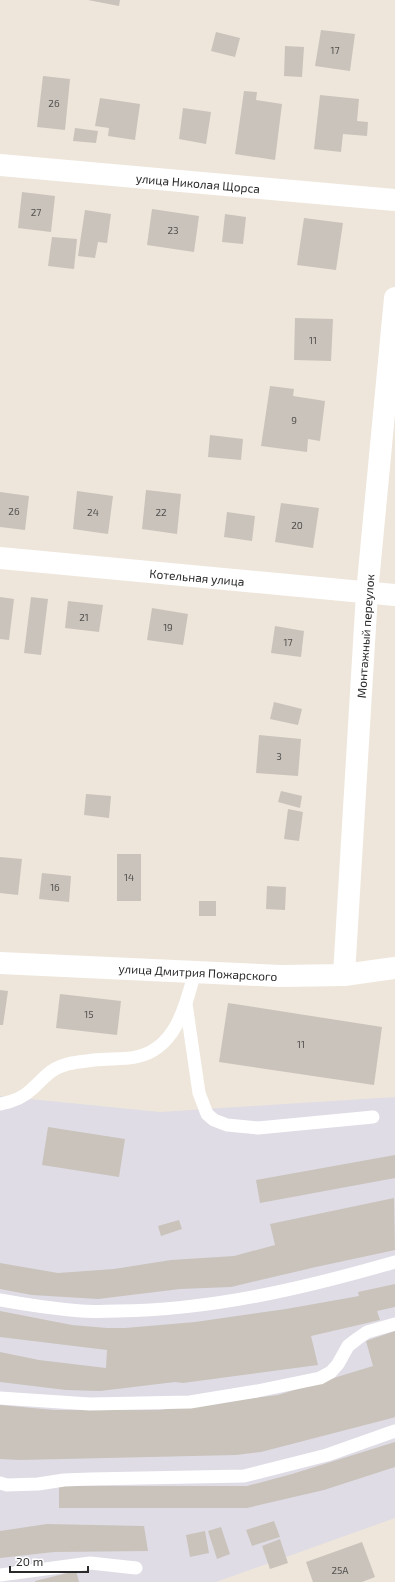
<svg xmlns="http://www.w3.org/2000/svg" width="395" height="1582" viewBox="0 0 395 1582" font-family="'Exo 2',sans-serif">
  <style>
    .industrial { fill: #dfdce5 }
    .building { fill: #c9c3bb }
    .lines { fill: none; stroke-linecap: round; stroke-linejoin: round }
    .lane { stroke: #fff; stroke-width: 13 }
    .street { stroke: #fff; stroke-width: 22 }
    .labels { text-anchor: middle; dominant-baseline: central; stroke-width: 3; stroke-linejoin: round; paint-order: stroke }
    .number-label { font-size: 10px; fill: #52504e }
    .street-label { font-size: 12px; fill: #2a2a2a; stroke: #fff }
  </style>
  <rect width="100%" height="100%" fill="#eee6db"/>
  <!-- industrial -->
  <path class="industrial" d="M0,1096L160,1112L395,1097V1518L216,1582H0Z"/>
  <!-- building -->
  <g class="building">
    <path d="M88,0H120L119,6Z"/>
    <path d="M321,30L355,34L350,71L315,66Z"/>
    <path d="M216,32L240,38L235,57L211,51Z"/>
    <path d="M285,46L304,47L302,77L284,76Z"/>
    <path d="M43,76L70,79L65,130L37,127Z"/>
    <path d="M244,91L257,92L256,100L282,104L275,160L235,154Z"/>
    <path d="M320,95L359,99L357,121L368,122L367,136L343,134L341,152L314,149Z"/>
    <path d="M100,98L140,104L135,140L108,136L109,128L95,126Z"/>
    <path d="M183,108L211,112L206,144L179,139Z"/>
    <path d="M75,128L98,131L96,143L73,141Z"/>
    <path d="M22,192L55,196L51,232L18,228Z"/>
    <path d="M152,209L199,216L194,252L147,245Z"/>
    <path d="M85,210L111,214L107,243L98,242L95,258L78,256Z"/>
    <path d="M225,214L246,217L243,244L222,242Z"/>
    <path d="M304,218L343,223L336,270L297,265Z"/>
    <path d="M52,237L77,239L74,269L48,266Z"/>
    <path d="M295,318L333,319L331,361L294,360Z"/>
    <path d="M270,386L294,389L293,396L325,401L320,441L308,439L307,452L261,446Z"/>
    <path d="M210,435L243,439L241,460L208,457Z"/>
    <path d="M146,490L181,494L177,534L142,529Z"/>
    <path d="M77,491L113,496L108,534L73,529Z"/>
    <path d="M0,492L29,496L25,530L0,527Z"/>
    <path d="M281,503L319,508L313,548L275,542Z"/>
    <path d="M227,512L255,516L252,541L224,537Z"/>
    <path d="M0,597L14,599L9,640L0,639Z"/>
    <path d="M31,597L48,599L41,655L24,653Z"/>
    <path d="M68,601L103,605L99,632L65,628Z"/>
    <path d="M152,608L188,614L183,645L147,640Z"/>
    <path d="M275,626L304,631L301,657L271,653Z"/>
    <path d="M274,702L302,709L298,725L270,719Z"/>
    <path d="M259,735L301,739L298,776L256,773Z"/>
    <path d="M281,791L302,796L300,808L278,802Z"/>
    <path d="M86,794L111,796L109,818L84,815Z"/>
    <path d="M288,809L303,812L299,841L284,839Z"/>
    <rect x="117" y="854" width="24" height="47"/>
    <path d="M0,857L22,859L18,895L0,893Z"/>
    <path d="M42,873L71,876L69,902L39,899Z"/>
    <path d="M267,886L286,887L285,910L266,909Z"/>
    <rect x="199" y="901" width="17" height="15"/>
    <path d="M0,990L8,991L3,1025H0Z"/>
    <path d="M60,994L121,1001L117,1035L56,1028Z"/>
    <path d="M228,1003L382,1027L374,1085L219,1062Z"/>
    <path d="M48,1127L125,1139L119,1177L42,1165Z"/>
    <path d="M395,1155V1178L260,1203L256,1180Z"/>
    <path d="M394,1198L395,1250L316,1267L231,1287L180,1289L98,1299L32,1295L0,1289V1263L58,1273L114,1269L171,1260L234,1256L275,1245L270,1224Z"/>
    <path d="M179,1220L182,1229L161,1236L158,1226Z"/>
    <path d="M395,1284V1307L377,1311L380,1320L311,1336L318,1365L183,1383L175,1382L100,1391L66,1390L0,1382V1352L39,1360L106,1368L107,1350L0,1337V1311L72,1325L107,1328H125L195,1322L286,1309L359,1296L358,1292Z"/>
    <path d="M395,1331V1417L392,1418L261,1452L236,1455L20,1460L0,1459V1405L54,1410H160L278,1395L373,1366L366,1341Z"/>
    <path d="M395,1442V1467L324,1490L247,1508H59V1486H247L292,1474Z"/>
    <path d="M274,1521L280,1537L252,1546L246,1530Z"/>
    <path d="M47,1524L144,1526L148,1551L54,1552L0,1558V1531Z"/>
    <path d="M221,1527L230,1554L217,1559L208,1531Z"/>
    <path d="M205,1531L209,1553L190,1557L186,1535Z"/>
    <path d="M280,1539L288,1563L270,1569L262,1546Z"/>
    <path d="M362,1542L375,1577L362,1582H313L306,1562Z"/>
    <path d="M76,1571L79,1582H35V1581Z"/>
  </g>
  <g class="lines">
    <!-- lane -->
    <g class="lane">
      <path d="M186,1004L199,1093L207,1114L214,1120L227,1125L258,1128L373,1117"/>
      <path d="M0,1104C12,1102 23,1098 32,1089C40,1082 46,1074 55,1069C66,1062 81,1062 94,1060C107,1058 122,1060 136,1057C176,1049 186,1005 195,971"/>
      <path d="M0,1300C27,1305 54,1309 81,1311C93,1312 106,1311 118,1311C212,1310 305,1288 395,1262"/>
      <path d="M0,1398L90,1404L190,1402L257,1391L320,1378L331,1372L338,1364L348,1346L357,1339L367,1332L395,1324"/>
      <path d="M0,1483L7,1485L38,1484L64,1480L90,1479L244,1476L327,1455L395,1431"/>
      <path d="M0,1575L90,1563L136,1568"/>
    </g>
    <!-- street -->
    <g class="street">
      <path d="M0,165L395,200"/>
      <path d="M0,558L395,595"/>
      <path d="M0,963L280,976L344,975L395,968"/>
      <path d="M344,975L367,593L395,298"/>
    </g>
  </g>
  <g class="labels">
    <!-- number labels -->
    <g class="number-label">
      <text x="335" y="50">17</text>
      <text x="54" y="103">26</text>
      <text x="36" y="212">27</text>
      <text x="173" y="230">23</text>
      <text x="313" y="340">11</text>
      <text x="294" y="420">9</text>
      <text x="14" y="511">26</text>
      <text x="93" y="512">24</text>
      <text x="161" y="512">22</text>
      <text x="297" y="525">20</text>
      <text x="84" y="617">21</text>
      <text x="168" y="627">19</text>
      <text x="288" y="642">17</text>
      <text x="279" y="756">3</text>
      <text x="129" y="877">14</text>
      <text x="55" y="887">16</text>
      <text x="89" y="1014">15</text>
      <text x="301" y="1044">11</text>
      <text x="340" y="1570">25А</text>
    </g>
    <!-- street labels -->
    <g class="street-label">
      <text transform="translate(198 183) rotate(5)">улица Николая Щорса</text>
      <text transform="translate(197 577) rotate(5)">Котельная улица</text>
      <text transform="translate(365 636) rotate(-86)">Монтажный переулок</text>
      <text transform="translate(198 972) rotate(3)">улица Дмитрия Пожарского</text>
    </g>
  </g>
  <!-- scale -->
  <path d="M10 1566v6h78v-6" fill="none" stroke="#2a2a2a" stroke-width="2"/>
  <text x="16" y="1566" font-size="12" fill="#2a2a2a" stroke="#ffffff" stroke-width="3" paint-order="stroke">20 m</text>
</svg>
